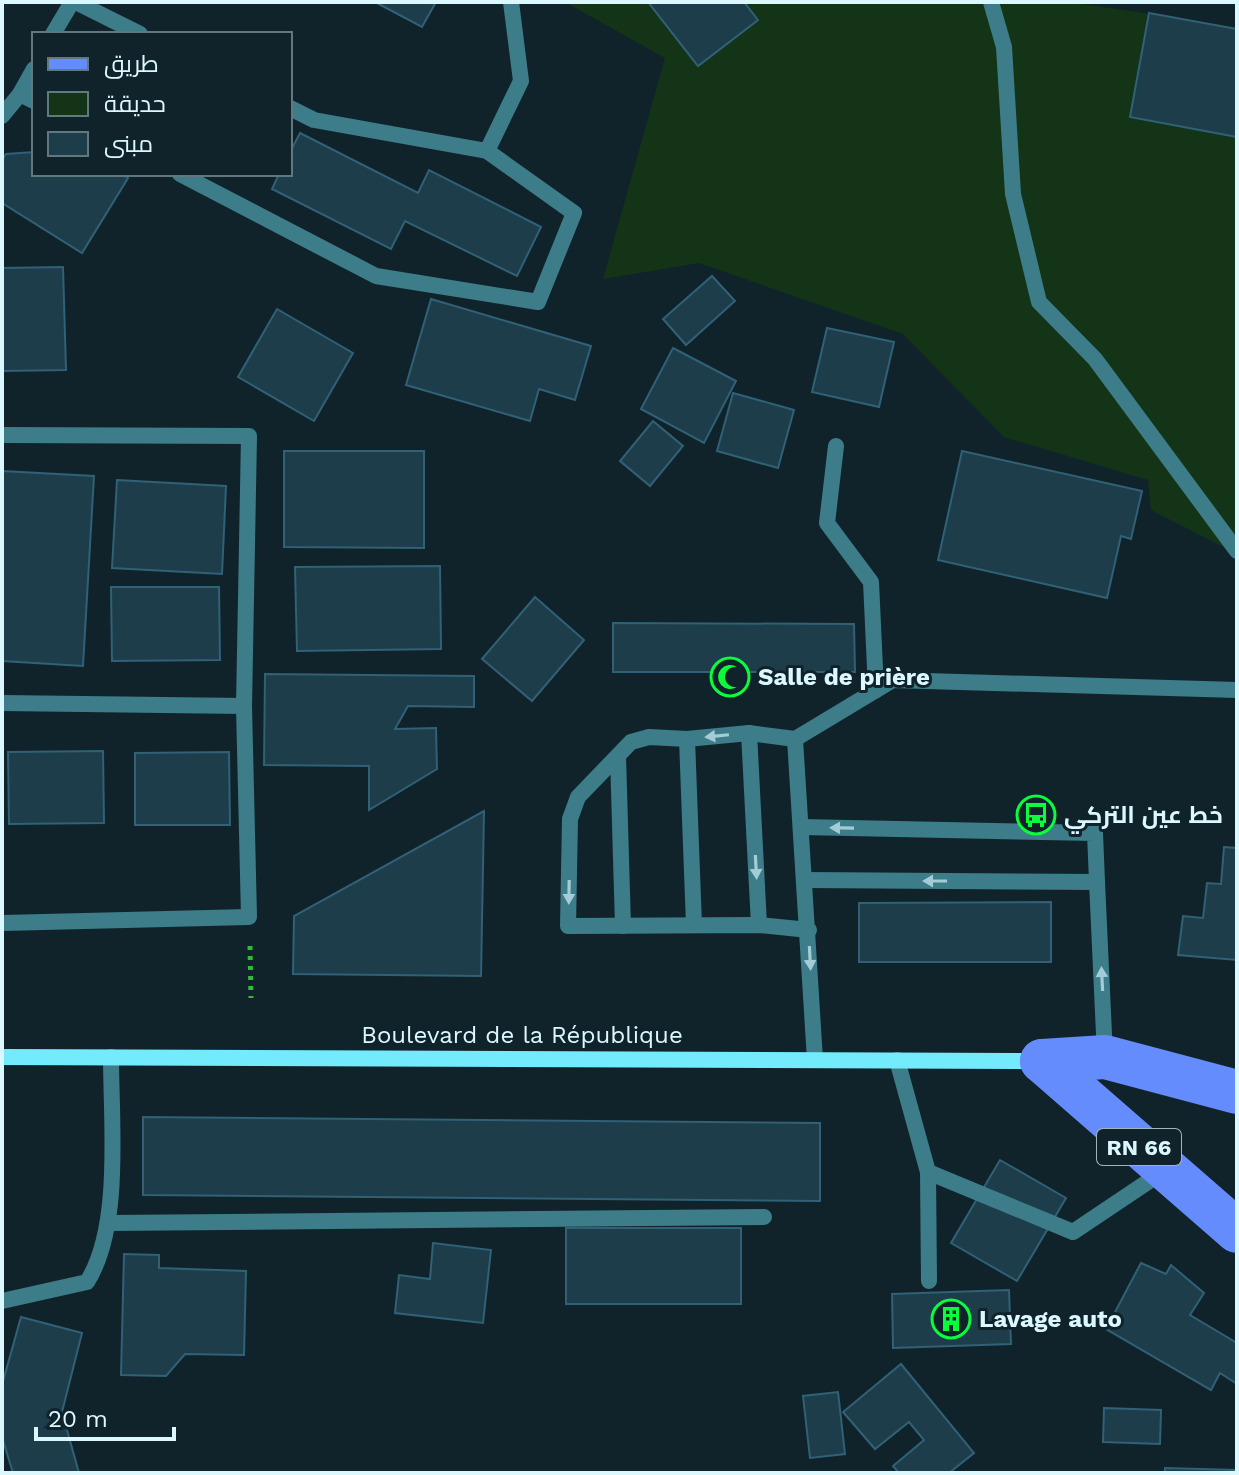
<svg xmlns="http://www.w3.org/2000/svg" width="1239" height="1475" viewBox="0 0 1239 1475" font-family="'Work Sans',Cairo,sans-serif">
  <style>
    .green { fill: #143417 }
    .building { fill: #1d3d4b; stroke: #306177; stroke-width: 2 }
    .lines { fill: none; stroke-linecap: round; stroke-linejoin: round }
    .path { stroke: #32bb39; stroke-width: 5; stroke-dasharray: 4 6; stroke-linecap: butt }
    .lane { stroke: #3d7d89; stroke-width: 16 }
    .street { stroke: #3d7d89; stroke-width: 16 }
    .secondary { stroke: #74ebfd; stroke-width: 16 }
    .primary { stroke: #648cfd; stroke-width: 44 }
    .oneway { fill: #a4ccd6 }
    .labels { text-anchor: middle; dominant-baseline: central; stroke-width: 6; stroke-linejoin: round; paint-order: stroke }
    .shield { fill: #11232a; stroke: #9eb7bf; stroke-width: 2 }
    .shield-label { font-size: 22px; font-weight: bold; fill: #dbf7ff }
    .poi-label { font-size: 24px; font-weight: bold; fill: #dbf7ff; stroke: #11232a; text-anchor: start }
    .street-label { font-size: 24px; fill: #dbf7ff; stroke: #11232a }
  </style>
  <rect width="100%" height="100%" fill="#11232a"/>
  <!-- green -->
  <path class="green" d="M565,2H1069L1237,27V554L1151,510L1148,480L1004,437L903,334L699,263L603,279L665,58Z"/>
  <!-- building -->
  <g class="building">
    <path d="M375,2H436L422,27Z"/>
    <path d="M648,2H744L758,20L698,66Z"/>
    <path d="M1149,13L1237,29V137L1130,117Z"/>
    <path d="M300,133L418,193L429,170L541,227L517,276L405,221L391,249L272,189L279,174H290V152Z"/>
    <path d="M34,152V174H121L128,178L82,253L2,203V160L6,154Z"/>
    <path d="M63,267L66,370L2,371V268Z"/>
    <path d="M712,276L735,301L686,345L663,319Z"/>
    <path d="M431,299L591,346L575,400L539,389L530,421L406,385Z"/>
    <path d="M277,309L353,353L314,421L238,377Z"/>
    <path d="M827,328L894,342L879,407L812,392Z"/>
    <path d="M673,348L736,381L704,443L641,409Z"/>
    <path d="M733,393L794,410L778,468L717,451Z"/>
    <path d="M653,421L683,446L650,486L620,461Z"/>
    <path d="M284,451H424V548L284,547Z"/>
    <path d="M962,451L1142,491L1131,539L1121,536L1107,598L938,560Z"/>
    <path d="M2,471L94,476L83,666L2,661Z"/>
    <path d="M117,480L226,486L222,574L112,568Z"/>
    <path d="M440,566L441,649L297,651L295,567Z"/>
    <path d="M111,587H219L220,660L112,661Z"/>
    <path d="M535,597L584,640L532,701L482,659Z"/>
    <path d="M613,623L854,624L855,672H613Z"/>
    <path d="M265,674L474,676V707L408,706L395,729L436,728L437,769L369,810V766L264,765Z"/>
    <path d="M103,751L104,823L9,824L8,752Z"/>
    <path d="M229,752L230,825H135V753Z"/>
    <path d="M484,811L481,976L293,974L294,916Z"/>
    <path d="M1224,847L1237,848V960L1178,955L1183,916L1203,918L1207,883L1221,884Z"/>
    <path d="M1051,902V962H859V903Z"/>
    <path d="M143,1117L820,1123V1201L143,1195Z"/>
    <path d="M1000,1160L1066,1198L1017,1281L951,1243Z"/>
    <rect x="566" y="1228" width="175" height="76"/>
    <path d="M433,1243L491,1250L483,1323L395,1313L399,1275L430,1279Z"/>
    <path d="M124,1254L159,1255V1268L246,1271L244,1355L185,1354L166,1376L121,1375Z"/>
    <path d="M1141,1263L1166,1274L1171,1265L1204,1293L1190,1315L1237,1343V1384L1220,1373L1211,1390L1106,1329Z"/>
    <path d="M1009,1290L1011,1344L893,1348L892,1294Z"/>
    <path d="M21,1317L82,1333L62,1412L79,1473H13L2,1437V1385Z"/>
    <path d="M901,1364L974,1453L949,1473H899L893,1466L924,1440L909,1422L875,1449L843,1412Z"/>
    <path d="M838,1392L845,1454L810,1458L803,1396Z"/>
    <path d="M1104,1408L1161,1410L1160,1444L1103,1442Z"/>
    <path d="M1165,1468L1237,1470V1473H1165Z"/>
  </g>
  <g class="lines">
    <!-- path -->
    <path class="path" d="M250,946L251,998"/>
    <!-- lane -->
    <g class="lane">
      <path d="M76,2L140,34"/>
      <path d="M20,94L34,101"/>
      <path d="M290,108L314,120L487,151"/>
      <path d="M180,174L376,276L538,302L574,213L487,151L521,81L511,2"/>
      <path d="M836,446L827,523L871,582L876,690"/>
      <path d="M749,733L759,925"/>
      <path d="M687,739L694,925"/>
      <path d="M795,739L815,1060"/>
      <path d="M618,756L623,926"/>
      <path d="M801,827L1095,833L1097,882"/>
      <path d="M805,880L1097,882L1105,1056"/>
      <path d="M809,930L759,925L568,926L570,819L578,797L631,742L649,737L687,739L749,733L795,739L893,680L1237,690"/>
      <path d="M897,1060L928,1172L1073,1232L1164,1171"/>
      <path d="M928,1172L929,1281"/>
      <path d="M109,1223L764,1217"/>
    </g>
    <!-- street -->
    <g class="street">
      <path d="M991,2L1004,47L1013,194L1039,302L1095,359L1237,551"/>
      <path d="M53,34L72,2"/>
      <path d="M2,116L20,94L34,69"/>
      <path d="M2,435L249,436L244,706L249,917L2,923"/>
      <path d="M2,703L244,706"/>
      <path d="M2,1301L87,1282C122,1227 111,1123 111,1057"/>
    </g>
    <!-- secondary -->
    <path class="secondary" d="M2,1057L1040,1061"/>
    <!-- primary -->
    <g class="primary">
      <path d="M1042,1061L1237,1231"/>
      <path d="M1042,1061L1105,1057L1237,1092"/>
    </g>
  </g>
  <!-- one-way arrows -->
  <defs><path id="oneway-solid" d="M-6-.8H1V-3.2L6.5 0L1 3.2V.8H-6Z" transform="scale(2)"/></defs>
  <g class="oneway">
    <use href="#oneway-solid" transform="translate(717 736) rotate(174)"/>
    <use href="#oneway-solid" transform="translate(842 828) rotate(-179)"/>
    <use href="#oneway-solid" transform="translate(756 867) rotate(87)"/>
    <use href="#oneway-solid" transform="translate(935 881) rotate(-180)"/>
    <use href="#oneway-solid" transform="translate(569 892) rotate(91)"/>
    <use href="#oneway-solid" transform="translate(810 958) rotate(87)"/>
    <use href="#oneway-solid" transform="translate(1102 979) rotate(-93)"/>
  </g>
  <!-- icons -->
  <defs>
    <symbol id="mosque-ring" viewBox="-11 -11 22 22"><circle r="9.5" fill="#11232a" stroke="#0afc3c" stroke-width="1.5"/><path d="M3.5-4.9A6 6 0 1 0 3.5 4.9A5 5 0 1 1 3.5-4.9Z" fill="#0afc3c"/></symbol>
    <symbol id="bus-ring" viewBox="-11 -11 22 22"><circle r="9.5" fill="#11232a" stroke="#0afc3c" stroke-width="1.5"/><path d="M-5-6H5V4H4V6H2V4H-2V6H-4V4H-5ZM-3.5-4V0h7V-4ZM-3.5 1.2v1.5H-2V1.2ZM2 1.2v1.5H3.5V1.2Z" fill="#0afc3c"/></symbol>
    <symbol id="building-ring" viewBox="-11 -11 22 22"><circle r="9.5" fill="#11232a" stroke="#0afc3c" stroke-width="1.5"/><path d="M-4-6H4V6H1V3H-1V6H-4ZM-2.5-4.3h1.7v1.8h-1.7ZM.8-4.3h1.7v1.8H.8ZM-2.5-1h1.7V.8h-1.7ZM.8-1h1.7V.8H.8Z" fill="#0afc3c"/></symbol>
  </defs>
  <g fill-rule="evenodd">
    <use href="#mosque-ring" x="708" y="655" width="44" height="44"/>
    <use href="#bus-ring" x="1014" y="793" width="44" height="44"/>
    <use href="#building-ring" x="929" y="1297" width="44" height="44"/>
  </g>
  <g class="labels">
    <!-- shield labels -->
    <rect class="shield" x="1097" y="1129" width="84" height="36" rx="6"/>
    <g class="shield-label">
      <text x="1139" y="1147">RN 66</text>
    </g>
    <!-- poi labels -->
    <g class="poi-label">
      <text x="758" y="677">Salle de prière</text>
      <text x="1064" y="815">خط عين التركي</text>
      <text x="979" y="1319">Lavage auto</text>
    </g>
    <!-- street labels -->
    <g class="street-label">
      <text x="522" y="1035">Boulevard de la République</text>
    </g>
  </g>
  <!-- border -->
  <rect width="1239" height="1475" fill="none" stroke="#dbf7ff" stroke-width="8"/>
  <!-- legend -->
  <rect x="32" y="32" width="260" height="144" fill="#11232a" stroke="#62787f" stroke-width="2"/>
  <rect x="48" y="58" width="40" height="12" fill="#648cfd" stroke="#62787f" stroke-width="2"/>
  <text x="104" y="72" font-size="24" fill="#dbf7ff">طريق</text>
  <rect x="48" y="92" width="40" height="24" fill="#143417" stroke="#62787f" stroke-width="2"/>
  <text x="104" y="112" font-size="24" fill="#dbf7ff">حديقة</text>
  <rect x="48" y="132" width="40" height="24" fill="#1d3d4b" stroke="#62787f" stroke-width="2"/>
  <text x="104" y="152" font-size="24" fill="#dbf7ff">مبنى</text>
  <!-- scale -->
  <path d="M36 1427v12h138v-12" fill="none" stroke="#dbf7ff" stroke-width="4"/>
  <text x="48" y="1427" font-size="24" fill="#dbf7ff" stroke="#11232a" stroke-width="6" paint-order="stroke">20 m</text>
</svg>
